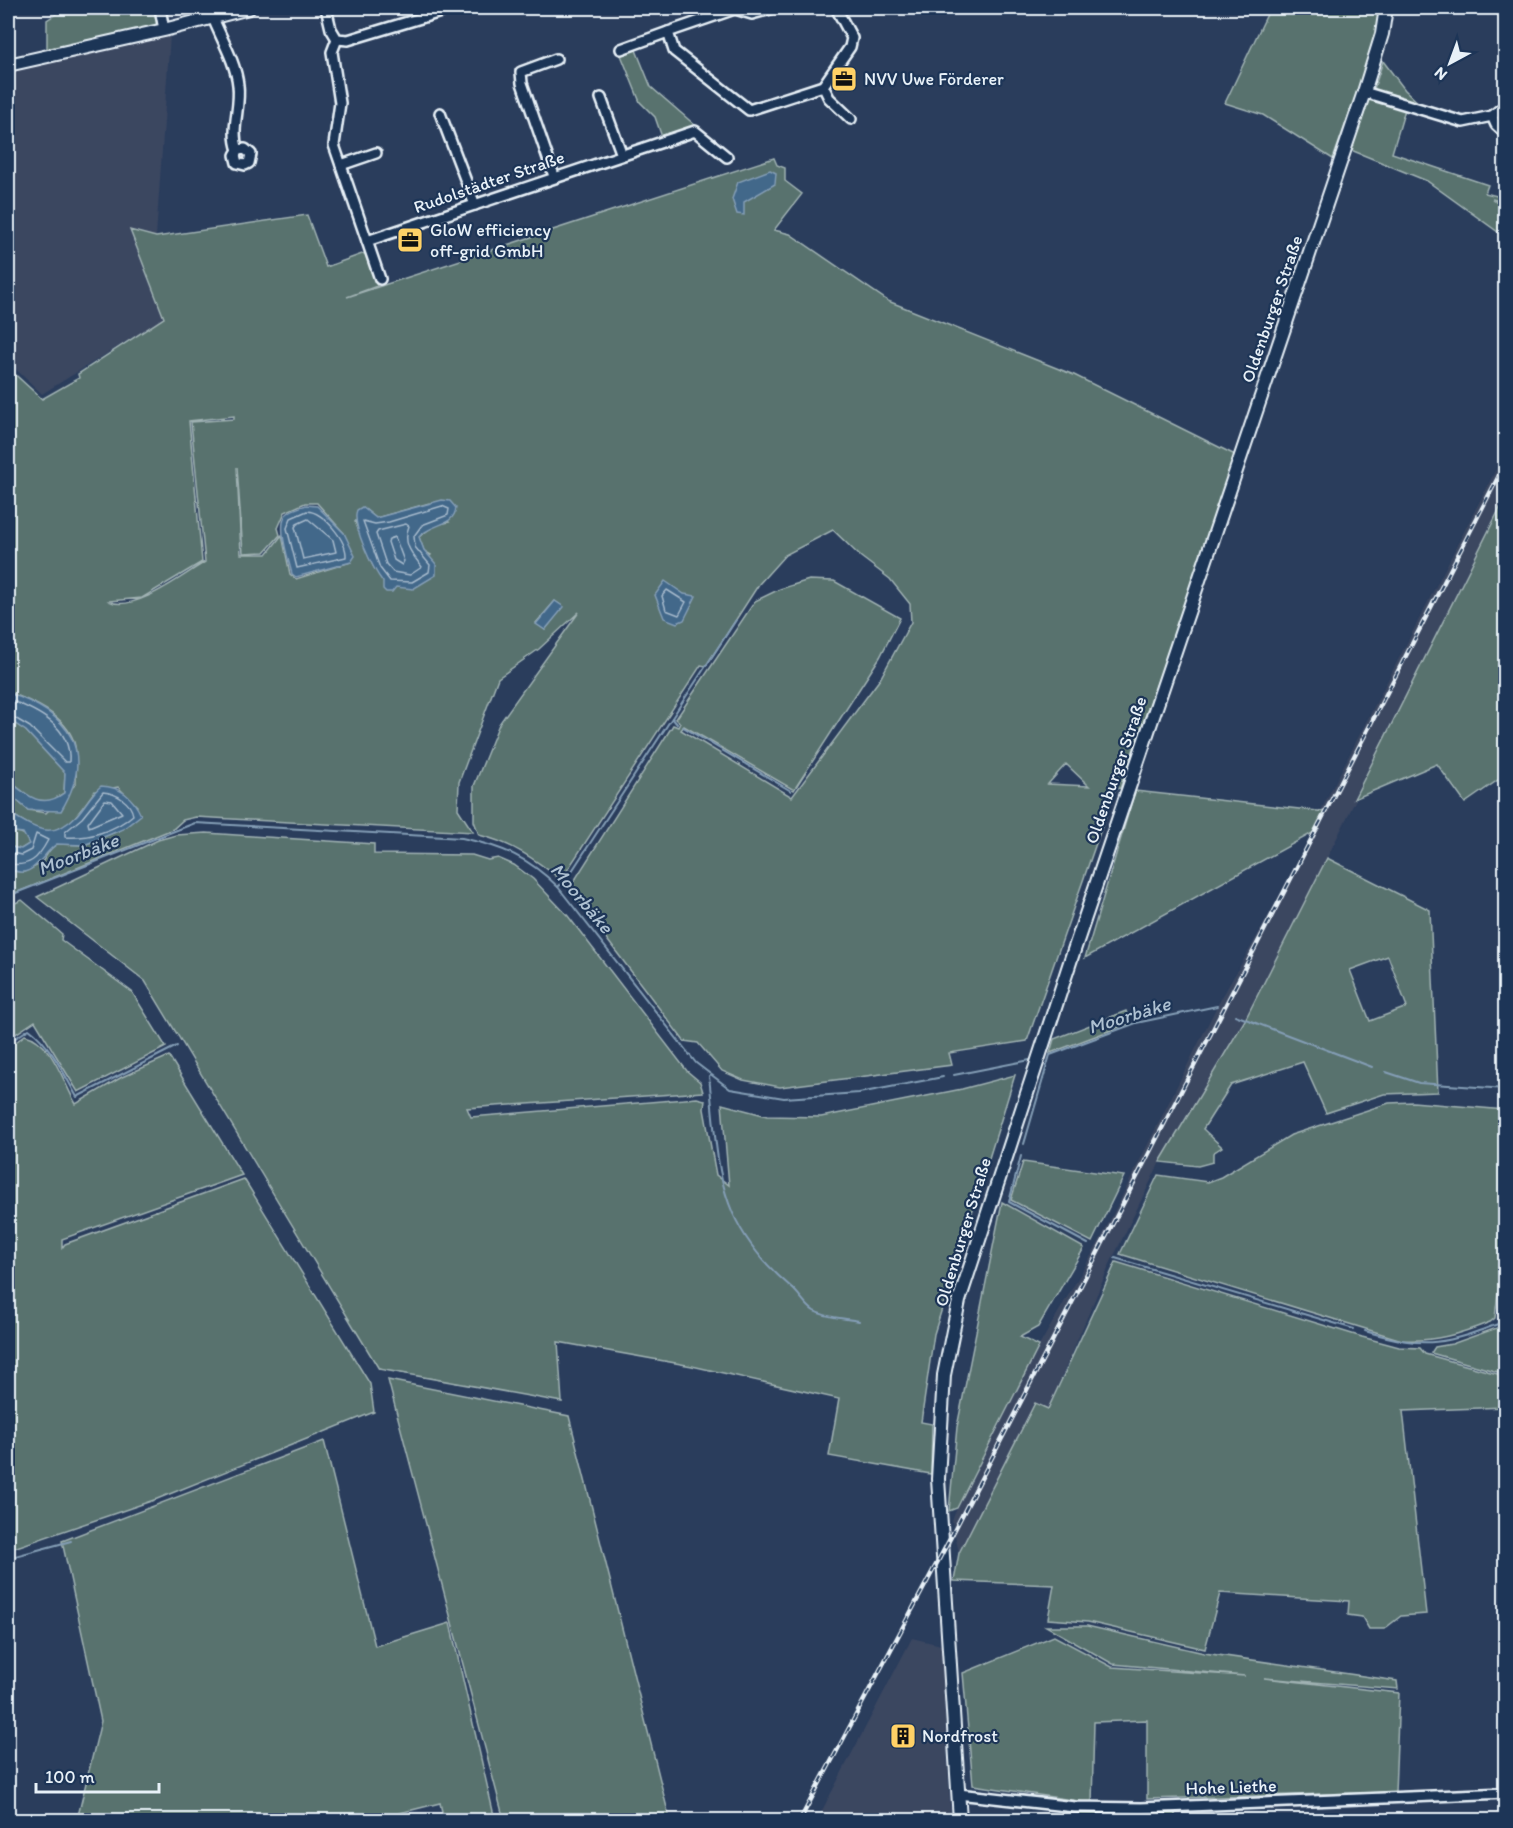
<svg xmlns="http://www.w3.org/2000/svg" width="1513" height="1828" viewBox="0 0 1513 1828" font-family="Itim,sans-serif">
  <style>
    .built { fill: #3a4661 }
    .green { fill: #58726e; stroke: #a0b2b3; stroke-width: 1.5; fill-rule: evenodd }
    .water { fill: #42678a; stroke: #849eb6; stroke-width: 1.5 }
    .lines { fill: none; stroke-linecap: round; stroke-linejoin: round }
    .shore { stroke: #a6bacc; stroke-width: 1.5 }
    .stream { stroke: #849eb6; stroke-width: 2 }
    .minor-casing { stroke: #e8f1f8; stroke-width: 14 }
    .tertiary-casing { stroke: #e8f1f8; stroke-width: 16 }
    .minor { stroke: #1d3557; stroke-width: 9 }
    .tertiary { stroke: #1d3557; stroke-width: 12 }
    .rail-casing { stroke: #e8f1f8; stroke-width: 4.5 }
    .rail { stroke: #1d3557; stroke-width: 2; stroke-dasharray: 7; stroke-linecap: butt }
    .labels { text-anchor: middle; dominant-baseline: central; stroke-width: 4.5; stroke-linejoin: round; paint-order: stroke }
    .poi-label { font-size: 18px; fill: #e8f1f8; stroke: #1d3557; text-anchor: start }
    .street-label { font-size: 18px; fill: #e8f1f8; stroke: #1d3557 }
    .water-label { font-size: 20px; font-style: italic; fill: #aec1d2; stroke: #1d3557 }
  </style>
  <rect width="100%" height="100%" fill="#2a3d5c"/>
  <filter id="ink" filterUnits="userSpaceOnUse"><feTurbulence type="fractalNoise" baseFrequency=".0167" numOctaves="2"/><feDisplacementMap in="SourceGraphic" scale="12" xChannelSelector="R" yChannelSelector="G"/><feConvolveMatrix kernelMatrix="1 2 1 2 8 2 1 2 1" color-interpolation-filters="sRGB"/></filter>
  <g filter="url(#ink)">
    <!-- built -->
    <g class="built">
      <path d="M170,36L156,237L130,231L164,318L42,394L8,362V72Z"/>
      <path d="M1505,452V498L1327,858L1245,1020L1160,1162L1110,1264L1048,1409L1035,1403L959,1553L952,1521L957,1508L1039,1346L1100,1240L1217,1006L1318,830L1322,808Z"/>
      <path d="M912,1638L941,1645L951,1820H817Z"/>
    </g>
    <!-- green -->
    <g class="green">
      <path d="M55,8H155L158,25L47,50V20L56,14Z"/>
      <path d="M1270,8H1383L1378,33L1333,159L1263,115L1225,103Z"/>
      <path d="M636,50L651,87L696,126L693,129L663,140L655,117L640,102L621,55Z"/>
      <path d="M1383,61L1405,90L1427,111L1372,95Z"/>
      <path d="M1370,97L1406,106L1392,153L1488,185L1485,193L1505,198V202L1492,199L1505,208V237L1427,181L1351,150Z"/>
      <path d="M774,158L777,165L785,168V181L802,194L774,230L790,234L888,301L1074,375L1237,456L1120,788L1115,789L1027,1041L949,1053L952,1065L780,1087L743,1080L722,1071L698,1043L684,1041L580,904L571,886L673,725L678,727L680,723L676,719L755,601L780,589L809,580L834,581L900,618L880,657L794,790L684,726L681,730L792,797L880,679L911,622L910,604L890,579L861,557L833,530L785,555L759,584L706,666L701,665L561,880C535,859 512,843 479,835L474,821V786L499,724L579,612L539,649L498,678L459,782L458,809L473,832L196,817L183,820L173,829L8,896V868L24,872L41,864L51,848L57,844L84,845L123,829L137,806L118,787L95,791C84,804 67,836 46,832C33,829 19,818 8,812V793L28,810L46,813L76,784C76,771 78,754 74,742C65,715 32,701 8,692V368L42,399L79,378L78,374L164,318L130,230L156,237L307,215L326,267L365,253L377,286L347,297ZM234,416V419L191,422L205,562C183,575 133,614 109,601L142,598L202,562L189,421ZM237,467L243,553L265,552L280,535L278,528L285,512L305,503H317L344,533L351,562L296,579L290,574L282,535L267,554H241ZM429,503L449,522L435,525L419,537L424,551L431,555L396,587C369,576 367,546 355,522L366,510L376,518ZM555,601L563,607L545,630L536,623ZM1066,764L1089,786L1048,784Z"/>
      <path d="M1505,498V775L1465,803L1437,764L1354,799Z"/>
      <path d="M8,719L26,731L65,773L64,793L51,801L34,800L8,780Z"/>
      <path d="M1135,791L1326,812L1318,830L1085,958Z"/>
      <path d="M15,832C23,833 28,835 29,844L21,849L11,847L8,836Z"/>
      <path d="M206,833L374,844V854L472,855L488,860L498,858L514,865L533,879L568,916L687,1071L700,1082L703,1092L467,1108L471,1117L697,1098L705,1100L704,1109L716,1175L729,1185L722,1104L767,1116L821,1117L962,1089L1015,1075L934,1334L921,1422L932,1424L931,1474L829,1456L839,1399L692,1366L558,1342L562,1402L379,1369L145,981L37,897L158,840L176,835Z"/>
      <path d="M1327,858L1430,910L1438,1092L1384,1094L1326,1113L1303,1062L1231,1085L1203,1129L1222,1147L1213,1153V1162L1198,1166L1160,1162L1245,1020ZM1388,956L1407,1007L1370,1021L1350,970Z"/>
      <path d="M22,900L62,934L61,940L132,992L166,1047L78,1092L35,1021L8,1039V906Z"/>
      <path d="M1126,1011L1130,1023L1050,1053L1054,1039Z"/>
      <path d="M25,1035C52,1041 63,1082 76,1104L122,1077L169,1056L242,1175L62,1239V1248L65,1244L244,1179L370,1384L374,1412L157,1499L8,1550V1048Z"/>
      <path d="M1413,1102L1505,1110V1277L1498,1292L1495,1318L1490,1322C1460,1334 1434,1342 1402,1340L1120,1254L1158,1175L1208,1182L1221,1177L1291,1135L1389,1103Z"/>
      <path d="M1023,1162L1124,1176L1092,1242L1011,1200Z"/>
      <path d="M1002,1202L1084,1248L1038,1327L1020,1337L1039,1346L957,1508L949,1511L957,1427Z"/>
      <path d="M1116,1262L1362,1337L1399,1347L1420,1348L1425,1354L1505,1376V1407L1403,1411L1426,1614L1401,1616L1384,1629H1369L1362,1617L1348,1615L1349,1601L1220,1593L1205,1649L1088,1622L1048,1619L1054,1585L954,1581L959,1553L1035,1403L1048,1409Z"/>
      <path d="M1505,1282V1318L1500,1319L1501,1293Z"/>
      <path d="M1505,1325V1374L1431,1353L1435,1347L1452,1344Z"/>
      <path d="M388,1380L569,1416L670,1820H504Z"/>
      <path d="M324,1441L375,1646L450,1623L495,1820H444L440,1803L372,1820H77L101,1721L62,1541Z"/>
      <path d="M1046,1626H1087L1204,1653L1397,1681L1398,1689L1264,1678L1399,1693L1395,1792L1147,1799V1720L1094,1722L1092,1803L973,1785L963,1673L1054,1636L1112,1667L1245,1676L1113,1664Z"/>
      <path d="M1077,1812L1115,1815L1175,1812V1820H1077Z"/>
    </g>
    <!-- water -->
    <g class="water">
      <path d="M770,170L776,173L775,184L744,202V215L737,214L732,199L738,182Z"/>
      <path d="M442,500L450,501L456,508C454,527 431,523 419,537L424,550L436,564V575L413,589L396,587L392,592H386L383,589V582C373,569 351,525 357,510L362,507L376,518Z"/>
      <path d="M306,505L317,506L344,533L355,556L351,562L296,577L292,574C289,560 275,522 288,513C292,509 301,507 306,505Z"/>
      <path d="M665,581L684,594L696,596L684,620L677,623L664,618L655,595Z"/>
      <path d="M555,601L564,607L545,630L536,624Z"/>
      <path d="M8,693C69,713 97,751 61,811L28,810L8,793V780C26,795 42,810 64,793L65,773L26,731L8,719Z"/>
      <path d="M101,786C121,787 132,796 141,815L123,829L84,845L57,844C41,854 33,883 8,868V839L11,847L21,849L29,844L23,833L15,832L8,836V812C35,828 51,842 77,815C86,805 91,794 101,786Z"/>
    </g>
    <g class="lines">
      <!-- shore -->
      <g class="shore">
        <path d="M442,506L449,509L448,515L422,525L414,536L415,547L430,565L429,572L412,582L390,581L380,568L363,521L375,524L389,522Z"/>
        <path d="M307,511C324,512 347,541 346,557L297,568L287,528L291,518Z"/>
        <path d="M308,519L333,540L336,552L303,559L295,527L297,524Z"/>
        <path d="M406,524L409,526C402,544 412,554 422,567L410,575L393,572L386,564L376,534L378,531Z"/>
        <path d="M395,537L404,561L402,565L394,560L388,542L389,539Z"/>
        <path d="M667,590L686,602L679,615L666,610L662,596Z"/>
        <path d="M8,699C36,710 72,726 69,762H65L30,727L8,714"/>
        <path d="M103,792C116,793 131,802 133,815C115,831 88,839 65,837V832L82,818Z"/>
        <path d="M105,800L112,801L122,813L89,827L88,823Z"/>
        <path d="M8,852L21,855L31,850L36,834L48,840C38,859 30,867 8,864"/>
      </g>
      <!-- stream -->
      <g class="stream">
        <path d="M672,718L677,724"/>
        <path d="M683,727L791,791"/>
        <path d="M570,874L736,620"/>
        <path d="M558,887L564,881"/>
        <path d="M8,896L195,823L462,838C503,847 528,857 558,887L696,1063L730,1089L784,1098L859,1093L943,1077"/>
        <path d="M1235,1015L1372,1067"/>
        <path d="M8,1043L29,1029C51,1045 64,1074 77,1097L177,1046"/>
        <path d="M1386,1072L1419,1083L1506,1089"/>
        <path d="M954,1075L1030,1060"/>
        <path d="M709,1076C719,1169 715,1223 792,1288C800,1295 806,1306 814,1311C826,1318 846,1318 859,1321"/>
        <path d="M1024,1144L1050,1055L1136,1023L1217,1006"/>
        <path d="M1021,1156L1009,1202L1088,1244"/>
        <path d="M1115,1258L1354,1329"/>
        <path d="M1365,1331C1428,1350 1445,1344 1506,1321"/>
        <path d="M8,1558L71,1541"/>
      </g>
      <defs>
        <g id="minor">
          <path d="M160,8L164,30"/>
          <path d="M326,8L331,29L337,39L348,40L454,8"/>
          <path d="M774,8L752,14L735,9L668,32L674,51L749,110L823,86L850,47L852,38L836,8"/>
          <path d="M213,18C221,38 236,63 238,85C241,108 230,129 238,150L245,149L251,154L249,163L245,165L237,163L235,155L238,150"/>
          <path d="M337,39L332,52L340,103L334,145L367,241L695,131L727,157"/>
          <path d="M621,49L668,32"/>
          <path d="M823,86L829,98L851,119"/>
          <path d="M1364,92L1463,122L1492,116L1506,105"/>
          <path d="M601,98L622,155"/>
          <path d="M440,113L475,205"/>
          <path d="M1492,116L1496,125L1506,134"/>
          <path d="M341,165L376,153"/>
          <path d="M554,176L522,83L521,72L556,59"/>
          <path d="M367,241L380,279"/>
          <path d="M958,1794L1075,1807L1141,1808L1506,1793"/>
        </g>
        <g id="tertiary">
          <path d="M8,65L164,30L249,8"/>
          <path d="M960,1820L938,1479L944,1375L959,1301L1072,956L1364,92L1382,34L1386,8"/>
        </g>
      </defs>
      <!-- minor casing -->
      <use href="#minor" class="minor-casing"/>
      <!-- tertiary casing -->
      <use href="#tertiary" class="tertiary-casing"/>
      <!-- minor -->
      <use href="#minor" class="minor"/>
      <!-- tertiary -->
      <use href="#tertiary" class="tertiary"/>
      <defs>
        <path id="rail" d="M800,1820L953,1533L1506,462"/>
      </defs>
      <!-- rail casing -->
      <use href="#rail" class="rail-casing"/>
      <!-- rail -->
      <use href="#rail" class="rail"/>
    </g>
  </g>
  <!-- icons -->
  <defs>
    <symbol id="office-square" viewBox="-11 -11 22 22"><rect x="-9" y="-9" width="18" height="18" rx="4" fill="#ffd166" stroke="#1d3557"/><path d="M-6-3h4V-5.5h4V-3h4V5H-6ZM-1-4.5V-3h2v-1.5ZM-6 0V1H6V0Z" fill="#111"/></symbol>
    <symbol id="building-square" viewBox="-11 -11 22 22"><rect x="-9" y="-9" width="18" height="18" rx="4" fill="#ffd166" stroke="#1d3557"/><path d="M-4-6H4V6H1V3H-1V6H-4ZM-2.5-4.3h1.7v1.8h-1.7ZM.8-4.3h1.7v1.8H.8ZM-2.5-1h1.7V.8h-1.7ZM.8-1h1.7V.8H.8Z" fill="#111"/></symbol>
  </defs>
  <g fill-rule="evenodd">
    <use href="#office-square" x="829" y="64" width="30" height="30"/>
    <use href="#office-square" x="395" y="225" width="30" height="30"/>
    <use href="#building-square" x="888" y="1721" width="30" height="30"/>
  </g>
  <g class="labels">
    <!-- poi labels -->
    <g class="poi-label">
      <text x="864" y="79">NVV Uwe Förderer</text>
      <text x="430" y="230">GloW efficiency<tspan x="430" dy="21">off-grid GmbH</tspan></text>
      <text x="922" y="1736">Nordfrost</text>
    </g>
    <!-- street labels -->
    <g class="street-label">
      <text transform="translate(489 182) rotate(-19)">Rudolstädter Straße</text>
      <text transform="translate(1272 309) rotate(-71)">Oldenburger Straße</text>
      <text transform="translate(1116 770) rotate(-71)">Oldenburger Straße</text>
      <text transform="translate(963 1232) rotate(-73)">Oldenburger Straße</text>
      <text transform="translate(1231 1787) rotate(-2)">Hohe Liethe</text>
    </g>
    <!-- water labels -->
    <g class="water-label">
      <text transform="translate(78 854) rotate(-21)">Moorbäke</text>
      <text transform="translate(582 898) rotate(50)">Moorbäke</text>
      <text transform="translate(1129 1015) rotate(-17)">Moorbäke</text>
    </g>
  </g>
  <!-- margin -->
  <rect width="1513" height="1828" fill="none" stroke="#1d3557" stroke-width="30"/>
  <rect x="15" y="15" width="1483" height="1798" fill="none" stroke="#e8f1f8" stroke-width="2" filter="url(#ink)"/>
  <!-- north arrow -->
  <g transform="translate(1450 63) rotate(221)" stroke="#1d3557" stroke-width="4.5" paint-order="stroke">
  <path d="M0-4.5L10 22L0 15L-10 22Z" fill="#e8f1f8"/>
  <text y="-9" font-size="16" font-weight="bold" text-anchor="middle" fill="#e8f1f8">N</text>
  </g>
  <!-- scale -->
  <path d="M36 1783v9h123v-9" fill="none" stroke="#e8f1f8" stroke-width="3"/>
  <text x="45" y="1783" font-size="18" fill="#e8f1f8" stroke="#1d3557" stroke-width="4.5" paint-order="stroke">100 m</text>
</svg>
